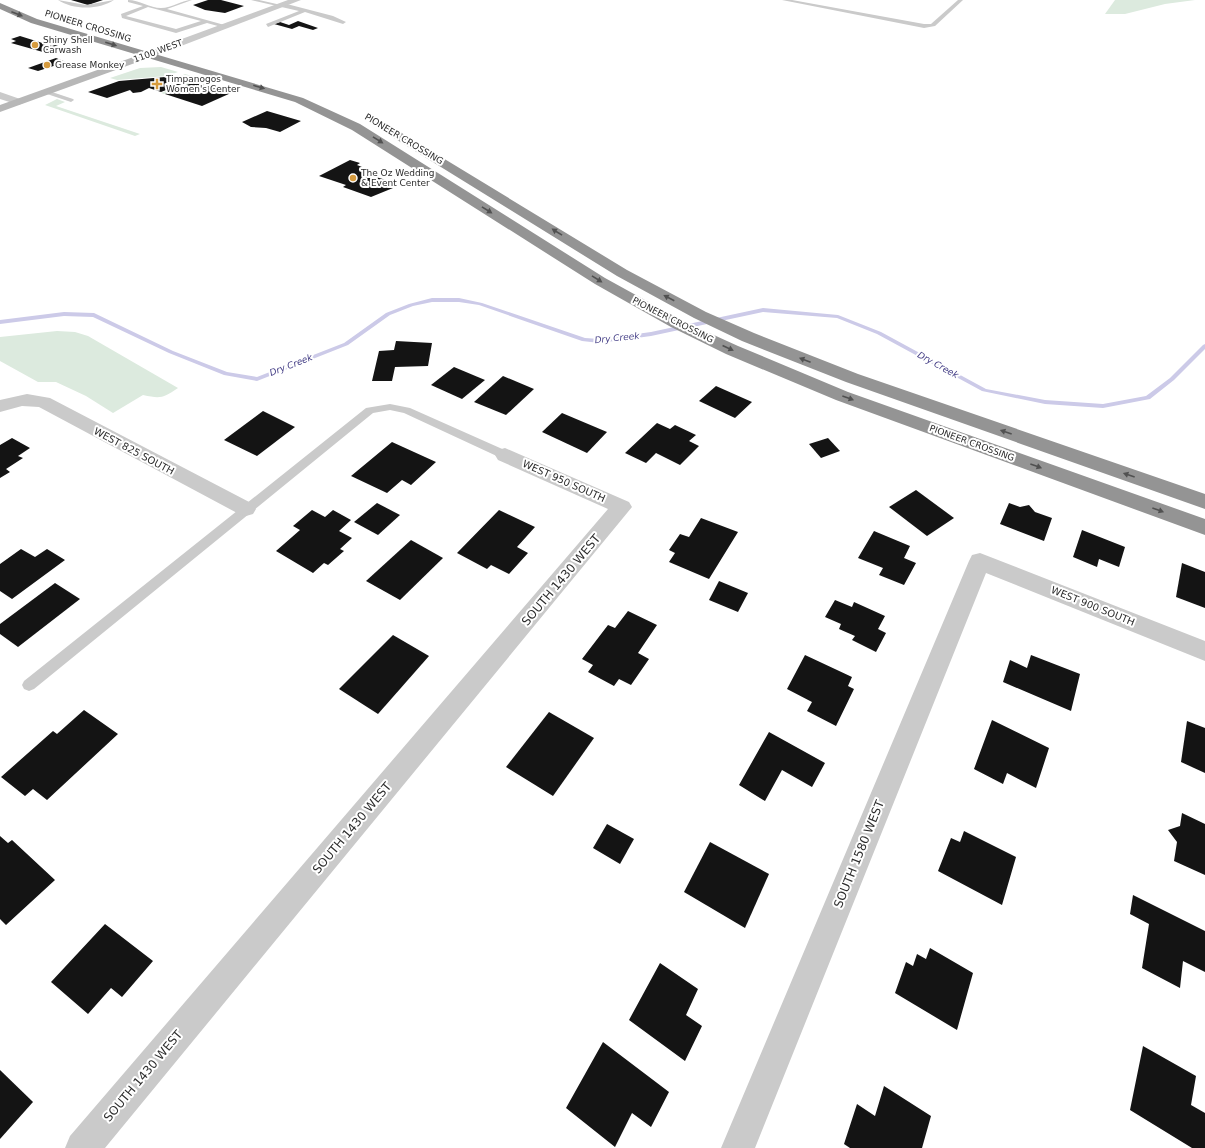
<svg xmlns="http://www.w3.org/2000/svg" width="1205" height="1148" viewBox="0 0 1205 1148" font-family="'DejaVu Sans',sans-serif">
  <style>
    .green { fill: #dceade }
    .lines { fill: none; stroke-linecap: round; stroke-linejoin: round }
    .stream { fill: #cccae8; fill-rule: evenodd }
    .building { fill: #141414 }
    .lane { fill: #cacaca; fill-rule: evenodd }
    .street { fill: #cacaca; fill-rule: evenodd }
    .secondary { fill: #b7b7b7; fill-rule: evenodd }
    .highway { fill: #949494; fill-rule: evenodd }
    .oneway { fill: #515151 }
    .poi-dot { fill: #d69b3e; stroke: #fff; stroke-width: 1.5 }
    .labels { text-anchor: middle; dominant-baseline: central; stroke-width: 4; stroke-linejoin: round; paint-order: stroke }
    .far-street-label { font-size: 9px; fill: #2d2d2d; stroke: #fff }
    .far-poi-label { font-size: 9px; fill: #2d2d2d; stroke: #fff; text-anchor: start }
    .far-water-label { font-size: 9px; font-style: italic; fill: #484288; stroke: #fff }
    .street-label { font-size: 10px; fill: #2d2d2d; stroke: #fff }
    .near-street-label { font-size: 12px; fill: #2d2d2d; stroke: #fff }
  </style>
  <rect width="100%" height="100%" fill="#fff"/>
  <!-- green -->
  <g class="green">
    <path d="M1115,0H1195L1165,4L1125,14H1105Z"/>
    <path d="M161,67L178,72L167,76L117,80L110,78L140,68Z"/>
    <path d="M185,74L206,80L204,81L217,84L215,85L240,91L234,93L195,82L164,94L161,93L186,83L177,78Z"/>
    <path d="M57,99L65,102L56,106L140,134L135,136L45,105Z"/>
    <path d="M57,331L75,332L88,336L178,388C163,398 161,399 143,395L113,413L86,396L56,382H38L0,361V337Z"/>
  </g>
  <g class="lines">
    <!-- stream -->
    <path class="stream" d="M432,298H459L482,303L585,338L600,339L651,332L763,308L838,315L881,332L986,389L1045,400L1103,404L1146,396L1170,378L1203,345L1205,344V349L1174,380L1150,399L1103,408L1045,404L982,391L877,334L837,318L763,312L651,336L600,343L582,341L479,305L459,302H432L413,306L390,315L348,345L257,381L224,375L169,353L93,317L64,316L0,324V320L64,312L94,313L173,351L227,372L257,377L344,343L386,313L409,304Z"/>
  </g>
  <!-- building -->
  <g class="building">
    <path d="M71,0H103L88,5Z"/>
    <path d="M208,0H221L244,6L225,13L205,10L193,5Z"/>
    <path d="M298,21L318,28L313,30L299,26L292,29L274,24L280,22L289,25Z"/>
    <path d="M20,36L52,46L55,45L67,49L50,54L11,43L16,41L11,39Z"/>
    <path d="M56,58L66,62L38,71L28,68Z"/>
    <path d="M165,77L184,83L161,92L149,88L141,92L133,93L130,90L107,98L88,92L119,81Z"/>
    <path d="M194,82L231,93L202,106L165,94Z"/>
    <path d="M267,111L301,121L280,132L266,128L251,127L242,122Z"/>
    <path d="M350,160L360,163L357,165L372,171L370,173L378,176L376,177L386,180L383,182L392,184L389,186L393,188L371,197L343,187L346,185L319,176Z"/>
    <path d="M396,341L432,343L428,366L395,367L392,381H372L379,351L394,350Z"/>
    <path d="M454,367L485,380L462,399L431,385Z"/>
    <path d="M503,376L534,389L506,415L474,402Z"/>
    <path d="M716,386L752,402L735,418L699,401Z"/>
    <path d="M263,411L295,427L257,456L224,440Z"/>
    <path d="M562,413L607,432L587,453L542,432Z"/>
    <path d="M657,423L670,429L675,425L696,435L689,441L699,446L680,465L656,453L646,463L625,453Z"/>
    <path d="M12,438L30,448L18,456L23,458L6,469L10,472L0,478V445Z"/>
    <path d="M828,438L840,451L821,458L809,444Z"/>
    <path d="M392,442L436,462L411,485L402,480L387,493L351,476Z"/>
    <path d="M916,490L954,518L927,536L889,507Z"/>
    <path d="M377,503L400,515L378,535L354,522Z"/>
    <path d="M1009,503L1020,507L1029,505L1035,512L1052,518L1044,541L1000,524Z"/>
    <path d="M312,510L325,517L333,510L351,520L339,531L352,538L340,549L344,551L328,565L324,563L313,573L276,551L300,530L293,526Z"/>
    <path d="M499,510L535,527L517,547L528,553L509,574L491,565L487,569L457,553Z"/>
    <path d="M701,518L738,532L709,579L669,562L675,553L669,550L680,534L689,537Z"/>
    <path d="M1082,530L1125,547L1119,567L1099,559L1097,567L1073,557Z"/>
    <path d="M874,531L910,546L904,558L916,563L904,585L879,575L883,568L858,558Z"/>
    <path d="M411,540L443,558L400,600L366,581Z"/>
    <path d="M21,549L35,557L47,549L65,560L12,599L0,591V564Z"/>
    <path d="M1182,563L1205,572V608L1176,597Z"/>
    <path d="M719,581L748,593L738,612L709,600Z"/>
    <path d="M55,583L80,599L18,647L0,634V624Z"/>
    <path d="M835,600L852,607L854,602L885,616L878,629L886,633L876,652L852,640L855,636L839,629L841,624L825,617Z"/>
    <path d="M628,611L657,625L638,653L649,659L631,685L619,679L614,686L588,672L593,665L582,659L608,625L615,628Z"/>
    <path d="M393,635L429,656L378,714L339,689Z"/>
    <path d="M805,655L852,677L848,686L854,689L836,726L807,711L812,702L787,689Z"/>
    <path d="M1031,655L1080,674L1071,711L1003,682L1010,660L1027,668Z"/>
    <path d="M84,710L118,734L47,800L33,789L25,796L1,777L53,731L57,734Z"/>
    <path d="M549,712L594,738L553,796L506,767Z"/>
    <path d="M992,720L1049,748L1036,788L1007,773L1003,784L974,769Z"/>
    <path d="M1187,721L1205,728V773L1181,762Z"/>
    <path d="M769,732L825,763L812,787L782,770L765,801L739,785Z"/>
    <path d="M1182,813L1205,824V875L1174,861L1177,842L1168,830L1180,826Z"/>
    <path d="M607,824L634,839L620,864L593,848Z"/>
    <path d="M964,831L1016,857L1002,905L938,871L951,838L960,842Z"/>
    <path d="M0,836L8,843L12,840L55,880L6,925L0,919Z"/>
    <path d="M710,842L769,874L745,928L684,892Z"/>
    <path d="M1133,895L1205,931V972L1183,961L1180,988L1142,968L1149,924L1130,914Z"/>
    <path d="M105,924L153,961L122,997L111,988L88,1014L51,982Z"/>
    <path d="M930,948L973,973L957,1030L895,993L906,962L913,966L917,954L926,959Z"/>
    <path d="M660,963L698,989L686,1015L702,1026L685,1061L629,1020Z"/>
    <path d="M603,1042L669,1092L651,1127L632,1113L615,1147L566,1108Z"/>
    <path d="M1143,1046L1196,1076L1191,1105L1205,1113V1148H1192L1130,1110Z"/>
    <path d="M0,1070L33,1102L0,1139Z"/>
    <path d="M884,1086L931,1116L922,1148H850L844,1144L857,1104L875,1116Z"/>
  </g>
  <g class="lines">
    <!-- lane -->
    <g class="lane">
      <path d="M58,0L86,5L114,0C99,10 73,10 58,0Z"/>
      <path d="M128,0C139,0 150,8 161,8C172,8 182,0 192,0L167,9L228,26L225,28L207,23L176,33L122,18L121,14L143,6L128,2ZM148,7L201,21L176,29L126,16Z"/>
      <path d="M251,0H259L281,5L283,3L333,16L346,22L343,24L305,12L268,27L266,24L299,11Z"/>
      <path d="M782,0H792L924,24H931L958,0H963L935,26L924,28Z"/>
      <path d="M46,90L73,99L74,100L71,102L44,93L43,92Z"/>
      <path d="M390,404L410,408L509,452L510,455L505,459L501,458L404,413L390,410L373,413L34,689L29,691L24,689L22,685L24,681L366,408Z"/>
    </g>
    <!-- street -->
    <g class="street">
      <path d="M288,0H301L168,51H160L159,49L160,47Z"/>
      <path d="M0,92L23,100L25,102L19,105L0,99Z"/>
      <path d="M27,394L50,398L253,504L256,509L253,514L246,516L239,514L39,407L22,406L0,412V400Z"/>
      <path d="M505,448L629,502L632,507L105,1148H65L70,1136L608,509L498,460L495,455L498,450Z"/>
      <path d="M980,553L1205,641V661L986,573L755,1148H721L969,561L972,555Z"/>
    </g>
    <!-- secondary -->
    <path class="secondary" d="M164,46L169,49L168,51L0,112V105Z"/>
    <!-- highway -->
    <g class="highway">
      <path d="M0,3L37,19L303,98L360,124L605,278L683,321L738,346L848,392L1205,519V535L836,400L726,354L671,327L595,284L352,130L295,102L31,23L0,9Z"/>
      <path d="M377,118L627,270L706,312L754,333L858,374L1205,494V509L846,382L742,341L694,318L617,276L373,125L371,122Z"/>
    </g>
  </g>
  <!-- one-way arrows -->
  <defs><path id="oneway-solid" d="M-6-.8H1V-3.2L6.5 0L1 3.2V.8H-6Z"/></defs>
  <g class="oneway">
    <use href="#oneway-solid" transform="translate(17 14) rotate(21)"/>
    <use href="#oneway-solid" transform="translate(111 44) rotate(17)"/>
    <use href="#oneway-solid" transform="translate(259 87) rotate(16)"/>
    <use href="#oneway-solid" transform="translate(378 140) rotate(32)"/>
    <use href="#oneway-solid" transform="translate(487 210) rotate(32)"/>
    <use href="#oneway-solid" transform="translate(557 232) rotate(-148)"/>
    <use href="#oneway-solid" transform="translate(597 279) rotate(32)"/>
    <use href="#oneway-solid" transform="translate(669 298) rotate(-152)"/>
    <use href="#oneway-solid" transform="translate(728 348) rotate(25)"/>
    <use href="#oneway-solid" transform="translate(805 360) rotate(-159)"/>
    <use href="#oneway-solid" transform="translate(848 398) rotate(20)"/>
    <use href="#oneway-solid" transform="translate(1006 432) rotate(-161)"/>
    <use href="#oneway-solid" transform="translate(1036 466) rotate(20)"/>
    <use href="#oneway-solid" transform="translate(1129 475) rotate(-161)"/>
    <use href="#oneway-solid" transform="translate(1158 510) rotate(20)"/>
  </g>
  <!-- markers -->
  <g class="poi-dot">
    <circle cx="35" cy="45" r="4"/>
    <circle cx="47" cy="65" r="4"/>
    <path d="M155 78h4v4h4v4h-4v4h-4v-4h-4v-4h4z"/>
    <circle cx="353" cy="178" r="4"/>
  </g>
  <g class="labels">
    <!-- far-street labels -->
    <g class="far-street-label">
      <text transform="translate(88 26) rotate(17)">PIONEER CROSSING</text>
      <text transform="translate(158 51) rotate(-20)">1100 WEST</text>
      <text transform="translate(404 139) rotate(31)">PIONEER CROSSING</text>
      <text transform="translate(673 320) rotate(27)">PIONEER CROSSING</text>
      <text transform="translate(972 443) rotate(20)">PIONEER CROSSING</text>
    </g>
    <!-- far-poi labels -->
    <g class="far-poi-label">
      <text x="43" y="40">Shiny Shell<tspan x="43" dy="10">Carwash</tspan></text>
      <text x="55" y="65">Grease Monkey</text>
      <text x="166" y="79">Timpanogos<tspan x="166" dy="10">Women's Center</tspan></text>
      <text x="361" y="173">The Oz Wedding<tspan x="361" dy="10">&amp; Event Center</tspan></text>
    </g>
    <!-- far-water labels -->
    <g class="far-water-label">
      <text transform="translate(617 338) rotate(-6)">Dry Creek</text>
      <text transform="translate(291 365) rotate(-21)">Dry Creek</text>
      <text transform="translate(938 365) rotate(29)">Dry Creek</text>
    </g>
    <!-- street labels -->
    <g class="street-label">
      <text transform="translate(134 451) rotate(28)">WEST 825 SOUTH</text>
      <text transform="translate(564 481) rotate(24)">WEST 950 SOUTH</text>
      <text transform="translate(1093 606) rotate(22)">WEST 900 SOUTH</text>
    </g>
    <!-- near-street labels -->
    <g class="near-street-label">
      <text transform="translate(561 580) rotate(-50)">SOUTH 1430 WEST</text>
      <text transform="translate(352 828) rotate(-50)">SOUTH 1430 WEST</text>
      <text transform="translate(859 854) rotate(-68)">SOUTH 1580 WEST</text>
      <text transform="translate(143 1076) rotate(-50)">SOUTH 1430 WEST</text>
    </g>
  </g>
</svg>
